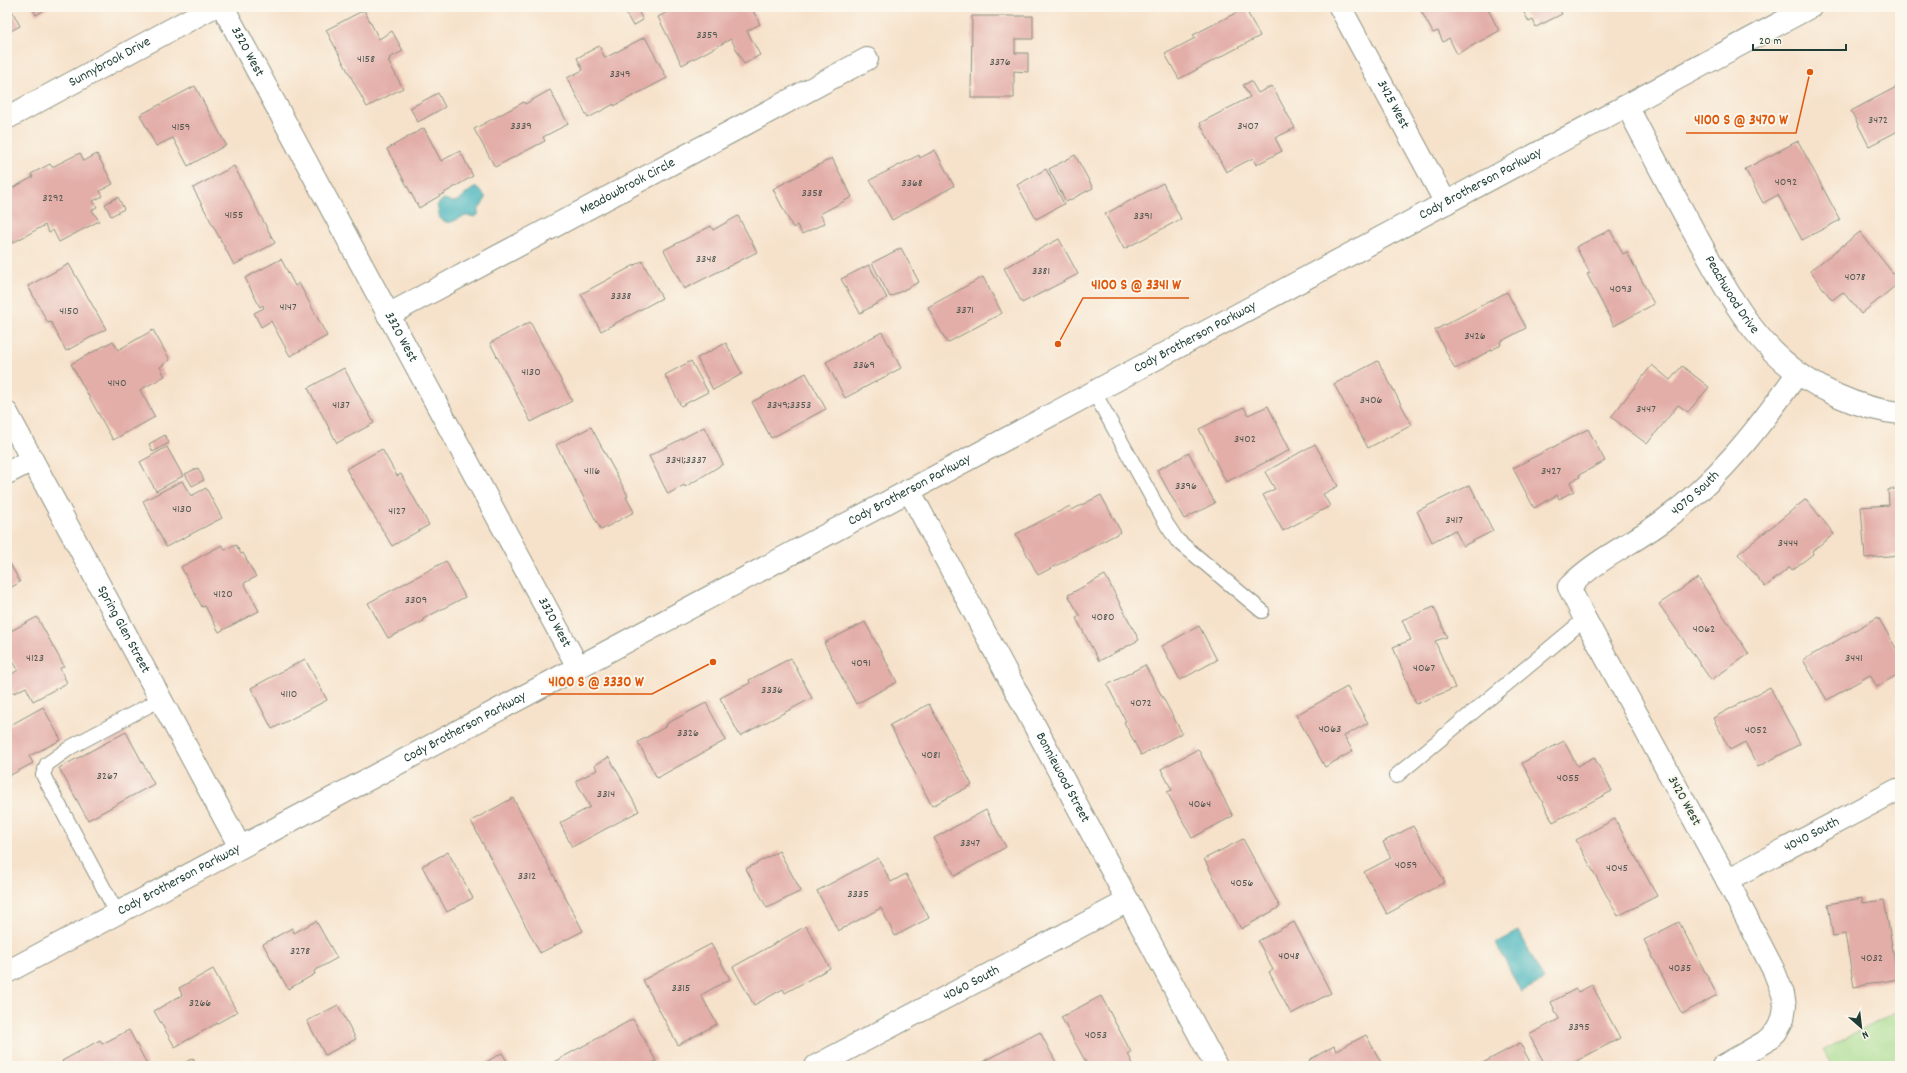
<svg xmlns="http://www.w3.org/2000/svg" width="1907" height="1073" viewBox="0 0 1907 1073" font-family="Dekko,sans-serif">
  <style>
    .green { fill: #a4da8c; stroke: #628c60 }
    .water { fill: #42b2bb; stroke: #307878 }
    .building { fill: #e3ada8 }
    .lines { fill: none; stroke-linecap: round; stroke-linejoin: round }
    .lane-casing { stroke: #8a9080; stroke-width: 16 }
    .street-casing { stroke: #8a9080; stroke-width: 24 }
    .secondary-casing { stroke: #8a9080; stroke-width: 24 }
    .lane { stroke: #fff; stroke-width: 14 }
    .street { stroke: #fff; stroke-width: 22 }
    .secondary { stroke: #fff; stroke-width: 22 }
    .labels { text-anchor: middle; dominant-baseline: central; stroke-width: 4; stroke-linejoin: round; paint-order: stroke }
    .number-label { font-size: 12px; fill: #505951 }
    .street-label { font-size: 14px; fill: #1f3d34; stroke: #fbf7ec }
    .leader { fill: none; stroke: #de580e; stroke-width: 1.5 }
    .callout-dot { fill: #de580e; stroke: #fbf7ec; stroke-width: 1.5 }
    .callout-label { font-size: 15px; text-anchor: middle; font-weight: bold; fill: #de580e; stroke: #fbf7ec; stroke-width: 4; stroke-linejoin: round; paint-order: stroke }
  </style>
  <rect width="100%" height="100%" fill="#fbf7ec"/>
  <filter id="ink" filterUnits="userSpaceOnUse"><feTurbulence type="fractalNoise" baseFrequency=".025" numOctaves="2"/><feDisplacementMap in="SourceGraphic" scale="8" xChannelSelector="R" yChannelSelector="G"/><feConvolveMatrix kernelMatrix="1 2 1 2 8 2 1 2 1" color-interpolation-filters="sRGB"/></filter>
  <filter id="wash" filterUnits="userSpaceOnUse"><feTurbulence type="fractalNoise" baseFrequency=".012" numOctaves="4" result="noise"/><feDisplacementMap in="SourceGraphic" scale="16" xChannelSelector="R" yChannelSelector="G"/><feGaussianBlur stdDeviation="0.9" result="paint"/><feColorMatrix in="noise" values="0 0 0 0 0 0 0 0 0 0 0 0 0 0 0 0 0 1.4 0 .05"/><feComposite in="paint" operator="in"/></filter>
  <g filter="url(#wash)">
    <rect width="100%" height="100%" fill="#f6e2cb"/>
    <!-- green -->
    <path class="green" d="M1900,1010V1066H1833L1824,1050Z"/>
    <!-- water -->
    <g class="water">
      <path d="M477,187L485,196V200L479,209L478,215L474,217C463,213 458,221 448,223L440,219L437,205L443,199C446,199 449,201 452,202C460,203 468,189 477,187Z"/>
      <path d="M1519,931L1544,980L1521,992L1496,943Z"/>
    </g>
    <g id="blocks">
      <!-- building -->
      <g class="building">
        <path d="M7,7H10L20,26L7,33Z"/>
        <path d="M32,7H50L36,15Z"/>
        <path d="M636,7L643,20L633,26L625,12Z"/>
        <path d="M677,7H751L760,24L747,31L760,55L744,64L731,39L682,65L658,17Z"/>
        <path d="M1419,7H1487L1499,31L1457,54L1449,38L1443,42L1438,31L1433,33Z"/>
        <path d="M1521,7H1558L1562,14L1536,27L1533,20L1529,22Z"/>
        <path d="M1245,8L1260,36L1179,79L1165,54L1195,38L1193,35Z"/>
        <path d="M364,10L379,39L392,31L403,51L389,58L390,60L388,61L403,88L367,107L326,30Z"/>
        <path d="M972,16H1033V39H1015V53H1028V72L1014,71V98H971Z"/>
        <path d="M645,37L667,78L614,106V104L588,118L567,78L583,70L577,58L599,46L605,58Z"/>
        <path d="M1251,81L1258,93L1272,86L1295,128L1275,138L1282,151L1256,165L1253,158L1226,172L1200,123L1250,97L1243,85Z"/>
        <path d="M1900,85V130L1869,146L1851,111Z"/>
        <path d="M195,86L226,145L188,166L173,138L156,146L140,115Z"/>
        <path d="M550,90L568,124L543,137L545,141L495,167L474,129L524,102L525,104Z"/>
        <path d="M438,93L445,107L418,122L410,108Z"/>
        <path d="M424,128L441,161L460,151L473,176L419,208L387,149Z"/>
        <path d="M1798,141L1840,220L1802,240L1778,195L1763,203L1745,169Z"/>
        <path d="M935,150L954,186L892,220L870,180L919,155L920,158Z"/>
        <path d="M80,153L84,161L97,154L113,184L100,191L103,196L93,201L97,207L92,210L99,221L59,242L53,230L49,233L45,225L7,246V191L33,177L31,174L50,164L52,167Z"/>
        <path d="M1075,155L1093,188L1066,202L1049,169Z"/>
        <path d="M832,158L852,197L820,214L825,223L802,234L797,225L793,228L773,189Z"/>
        <path d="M234,166L275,243L234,265L193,188Z"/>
        <path d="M1046,169L1064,204L1036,219L1017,185Z"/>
        <path d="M1163,183L1181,219L1124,249L1105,214Z"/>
        <path d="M118,197L124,209L111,216L105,204Z"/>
        <path d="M738,216L757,252L684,289L664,250L711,226L713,230Z"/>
        <path d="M1610,230L1623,254L1627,252L1654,304L1614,326L1587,274L1590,273L1576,247Z"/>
        <path d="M1860,232L1900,282L1861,314L1843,292L1832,300L1810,271Z"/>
        <path d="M1059,239L1078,274L1022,303L1004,268Z"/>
        <path d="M901,248L919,282L890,297L872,263Z"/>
        <path d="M281,259L295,286L299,283L327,336L290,356L271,321L261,327L254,313L264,308L263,305L260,307L245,278Z"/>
        <path d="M642,261L662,298L601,331L581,294Z"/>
        <path d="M69,264L106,329L66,351L51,322L48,323L28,286Z"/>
        <path d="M869,265L887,298L860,313L841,279Z"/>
        <path d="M983,277L1002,313L947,343L928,307Z"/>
        <path d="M1507,292L1526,328L1500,342L1501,345L1455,369L1435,330Z"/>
        <path d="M530,322L572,401L531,422L490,343Z"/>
        <path d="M153,330L170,360L160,367L165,376L140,390L155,417L113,440L71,364L113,341L118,350Z"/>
        <path d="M882,332L901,368L845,398L826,362Z"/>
        <path d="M726,343L742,374L713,390L697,358Z"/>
        <path d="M691,361L708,392L681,406L665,375Z"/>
        <path d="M1378,361L1412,425L1368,448L1334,384Z"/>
        <path d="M1652,365L1670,380L1682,366L1709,387L1688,412L1678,405L1647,444L1611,417Z"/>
        <path d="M344,368L374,423L337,443L308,388Z"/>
        <path d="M806,373L826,409L771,438L752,402Z"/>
        <path d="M1268,406L1290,450L1226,482L1199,429L1244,407L1248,415Z"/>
        <path d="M591,427L628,496L626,497L634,512L601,530L556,445Z"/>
        <path d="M704,427L723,464L685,487L684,485L668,494L649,456Z"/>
        <path d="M1588,429L1605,461L1579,475L1580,477L1570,482L1574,491L1559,499L1557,495L1534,508L1513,468Z"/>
        <path d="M165,435L169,443L153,452L149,444Z"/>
        <path d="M1315,444L1338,486L1323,494L1330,506L1283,531L1263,495L1275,489L1265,472Z"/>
        <path d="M167,447L183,476L156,491L140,462Z"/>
        <path d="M382,449L397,476L401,474L429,525L392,546L346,469Z"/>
        <path d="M1189,453L1215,503L1184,519L1157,470Z"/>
        <path d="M198,468L204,480L192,486L185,474Z"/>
        <path d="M182,481L191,496L206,488L222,518L166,547L143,501Z"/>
        <path d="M1470,485L1493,531L1463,546L1455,530L1432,542L1417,511Z"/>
        <path d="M1900,488V555L1865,558L1861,507L1889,505L1888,490Z"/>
        <path d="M1101,495L1121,532L1038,575L1016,534L1070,506L1072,510Z"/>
        <path d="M1806,499L1834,534L1812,551L1813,554L1792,570L1790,567L1765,587L1738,554Z"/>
        <path d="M222,545L225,550L236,545L241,554L243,553L256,577L244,583L259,611L219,632L205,606L202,607L181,567Z"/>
        <path d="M7,558L20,582L7,590Z"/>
        <path d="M446,561L465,597L423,619L424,621L388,638L368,603Z"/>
        <path d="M1105,575L1139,640L1099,661L1076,618L1080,616L1068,595Z"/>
        <path d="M1698,578L1749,654L1711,680L1659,604Z"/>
        <path d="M1434,607L1447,637L1435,641L1455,688L1416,704L1393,647L1411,640L1402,620Z"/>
        <path d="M37,617L64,666L60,668L67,683L33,701L26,687L14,693L7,682V677L18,670L7,651V633Z"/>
        <path d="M1878,617L1900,655V673L1877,687L1870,675L1827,700L1803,660Z"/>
        <path d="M865,622L897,682L856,704L824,643Z"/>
        <path d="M1199,626L1217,660L1180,680L1162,646Z"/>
        <path d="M791,658L812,698L740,736L720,698L750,683L749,680Z"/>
        <path d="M305,659L327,700L272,729L251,688Z"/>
        <path d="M1145,665L1182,733L1141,755L1124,722L1126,721L1107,685Z"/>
        <path d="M1347,687L1368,723L1344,736L1353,751L1325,767L1296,715Z"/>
        <path d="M1770,687L1800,744L1758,767L1745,742L1730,750L1713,718Z"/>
        <path d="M706,703L726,740L657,778L638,742L667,726L666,724Z"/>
        <path d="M929,704L972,785L932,806L890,725Z"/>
        <path d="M43,707L61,740L29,756L33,763L7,777V727Z"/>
        <path d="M126,732L154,784L88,820L59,768Z"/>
        <path d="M1564,741L1577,766L1594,757L1612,791L1553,822L1522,763Z"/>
        <path d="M1198,749L1233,816L1192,838L1167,792L1172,790L1161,769Z"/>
        <path d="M609,757L639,811L572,847L560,823L590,807L576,781L597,770L595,765Z"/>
        <path d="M513,798L583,931L540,953L471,821Z"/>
        <path d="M986,810L1006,847L955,876L934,838Z"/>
        <path d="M1615,819L1657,896L1618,916L1576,840Z"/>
        <path d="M1413,826L1445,882L1387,914L1364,872L1391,858L1383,842Z"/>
        <path d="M1243,839L1280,907L1241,929L1204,859Z"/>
        <path d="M779,851L801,891L767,908L746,869Z"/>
        <path d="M448,852L473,898L447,912L422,866Z"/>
        <path d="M878,858L891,882L906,874L929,918L895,936L881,908L838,931L817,891Z"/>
        <path d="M1862,898V903L1884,900L1898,979L1854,987L1845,934L1833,936L1828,904Z"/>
        <path d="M316,921L337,958L314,971L315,974L288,989L263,944L292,928L294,933Z"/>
        <path d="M1294,922L1331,993L1291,1014L1269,972L1273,970L1258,941Z"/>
        <path d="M1679,922L1717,995L1682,1014L1644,940Z"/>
        <path d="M806,926L830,968L785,993L783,989L754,1005L733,967Z"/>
        <path d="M711,944L730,979L701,995L717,1024L678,1045L643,980Z"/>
        <path d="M213,969L237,1012L175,1047L154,1011L182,995L179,988Z"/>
        <path d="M1592,985L1620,1038L1567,1066H1546L1529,1035L1559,1019L1551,1002L1576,989L1578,992Z"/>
        <path d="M1101,996L1131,1052L1128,1054L1134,1066H1088L1061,1017Z"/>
        <path d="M338,1005L356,1039L325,1055L307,1021Z"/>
        <path d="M633,1019L656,1061L648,1066H552L550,1064Z"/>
        <path d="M129,1030L148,1066H64L62,1061L100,1040L102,1044Z"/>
        <path d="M1040,1032L1058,1066H984L982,1062Z"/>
        <path d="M1366,1035L1383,1066H1313L1309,1060L1334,1046L1336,1051Z"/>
        <path d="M1520,1043L1532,1066H1477Z"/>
        <path d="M502,1053L510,1066H479Z"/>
        <path d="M193,1058L197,1066H179Z"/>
      </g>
    </g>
  </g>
  <g filter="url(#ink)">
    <use href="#blocks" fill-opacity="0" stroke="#8a9080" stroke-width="1"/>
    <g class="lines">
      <defs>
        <g id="lane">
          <path d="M1094,392L1167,525L1177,540L1262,611"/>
          <path d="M1396,776L1585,619"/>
          <path d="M117,913L43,775L47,764L71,747L161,699"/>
        </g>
        <g id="street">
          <path id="s1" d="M223,7L578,667"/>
          <path id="s2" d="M1340,7L1446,203"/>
          <path id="s3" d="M1627,106C1650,150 1673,194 1697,237C1734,304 1763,362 1836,395C1856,404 1878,411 1900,413"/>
          <path id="s4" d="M7,118L213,7"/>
          <path id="s5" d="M388,315L867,59"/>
          <path id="s6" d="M7,413L240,847"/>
          <path d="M7,473L32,460"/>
          <path id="s7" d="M909,490L1216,1066"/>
          <path id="s8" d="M1727,880L1897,790"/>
          <path id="s9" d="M816,1066L1128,901"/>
          <path id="s10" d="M1723,1066L1765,1042L1776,1032L1783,1019L1785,1006L1783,994L1774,971L1727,880L1585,619L1569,587C1596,559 1632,544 1663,521C1718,481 1758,429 1797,374"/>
        </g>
        <g id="secondary">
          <path id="s11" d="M7,972L1094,392L1810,7"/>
        </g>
      </defs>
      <!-- lane casing -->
      <use href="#lane" class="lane-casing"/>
      <!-- street casing -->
      <use href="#street" class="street-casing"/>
      <!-- secondary casing -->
      <use href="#secondary" class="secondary-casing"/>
      <!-- lane -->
      <use href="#lane" class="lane"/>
      <!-- street -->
      <use href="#street" class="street"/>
      <!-- secondary -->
      <use href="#secondary" class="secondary"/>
    </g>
  </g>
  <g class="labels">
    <!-- number labels -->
    <g class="number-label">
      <text x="707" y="35">3359</text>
      <text x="366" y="59">4158</text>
      <text x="1000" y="62">3376</text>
      <text x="620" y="74">3349</text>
      <text x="1878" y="120">3472</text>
      <text x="521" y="126">3339</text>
      <text x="1248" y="126">3407</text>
      <text x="181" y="127">4159</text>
      <text x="1786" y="182">4092</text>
      <text x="912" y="183">3368</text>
      <text x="812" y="193">3358</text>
      <text x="53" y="198">3292</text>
      <text x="234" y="215">4155</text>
      <text x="1143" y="216">3391</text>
      <text x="706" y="259">3348</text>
      <text x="1041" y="271">3381</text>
      <text x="1855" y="277">4078</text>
      <text x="1621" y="289">4093</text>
      <text x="621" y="296">3338</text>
      <text x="288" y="307">4147</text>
      <text x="965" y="310">3371</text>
      <text x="69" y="311">4150</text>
      <text x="1475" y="336">3426</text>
      <text x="864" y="365">3369</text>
      <text x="531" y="372">4130</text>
      <text x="117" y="383">4140</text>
      <text x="1371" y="400">3406</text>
      <text x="341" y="405">4137</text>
      <text x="789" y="405">3349;3353</text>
      <text x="1646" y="409">3447</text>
      <text x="1245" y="439">3402</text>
      <text x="686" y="460">3341;3337</text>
      <text x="592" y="471">4116</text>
      <text x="1551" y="471">3427</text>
      <text x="1186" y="486">3396</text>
      <text x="182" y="509">4130</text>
      <text x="397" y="511">4127</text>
      <text x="1454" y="520">3417</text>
      <text x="1788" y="543">3444</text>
      <text x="223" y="594">4120</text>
      <text x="416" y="600">3309</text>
      <text x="1103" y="617">4080</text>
      <text x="1704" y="629">4062</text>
      <text x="35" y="658">4123</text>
      <text x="1854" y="658">3441</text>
      <text x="861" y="663">4091</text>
      <text x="1424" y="668">4067</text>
      <text x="772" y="690">3336</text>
      <text x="289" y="694">4110</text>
      <text x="1141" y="703">4072</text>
      <text x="1330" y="729">4063</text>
      <text x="1756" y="730">4052</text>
      <text x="688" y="733">3326</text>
      <text x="931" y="755">4081</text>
      <text x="107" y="776">3267</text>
      <text x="1568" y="778">4055</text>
      <text x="606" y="794">3314</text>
      <text x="1200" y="804">4064</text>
      <text x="970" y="843">3347</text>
      <text x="1406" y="865">4059</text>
      <text x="1617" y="868">4045</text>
      <text x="527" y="876">3312</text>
      <text x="1242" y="883">4056</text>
      <text x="858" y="894">3335</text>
      <text x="300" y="951">3278</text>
      <text x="1289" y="956">4048</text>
      <text x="1872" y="958">4032</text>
      <text x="1680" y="968">4035</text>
      <text x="681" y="988">3315</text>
      <text x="200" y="1003">3266</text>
      <text x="1579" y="1027">3395</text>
      <text x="1096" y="1035">4053</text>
    </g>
    <!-- street labels -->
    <g class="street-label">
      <text stroke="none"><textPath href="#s1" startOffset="51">3320 West</textPath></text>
      <text stroke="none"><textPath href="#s4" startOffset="117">Sunnybrook Drive</textPath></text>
      <text stroke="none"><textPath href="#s2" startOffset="111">3425 West</textPath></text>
      <text stroke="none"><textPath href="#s11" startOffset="1671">Cody Brotherson Parkway</textPath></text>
      <text stroke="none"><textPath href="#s5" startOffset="272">Meadowbrook Circle</textPath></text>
      <text stroke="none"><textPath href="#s3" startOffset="216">Peachwood Drive</textPath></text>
      <text stroke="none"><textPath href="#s1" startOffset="375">3320 West</textPath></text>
      <text stroke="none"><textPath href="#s11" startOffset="1347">Cody Brotherson Parkway</textPath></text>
      <text stroke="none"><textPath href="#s11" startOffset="1023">Cody Brotherson Parkway</textPath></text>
      <text stroke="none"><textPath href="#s10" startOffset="721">4070 South</textPath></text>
      <text stroke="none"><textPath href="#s1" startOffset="699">3320 West</textPath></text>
      <text stroke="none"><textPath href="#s6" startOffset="246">Spring Glen Street</textPath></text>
      <text stroke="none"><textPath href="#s11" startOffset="519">Cody Brotherson Parkway</textPath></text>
      <text stroke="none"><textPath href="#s7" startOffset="326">Bonniewood Street</textPath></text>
      <text transform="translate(1684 801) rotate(61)">3420 West</text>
      <text stroke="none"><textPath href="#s8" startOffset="96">4040 South</textPath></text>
      <text stroke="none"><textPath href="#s11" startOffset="195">Cody Brotherson Parkway</textPath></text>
      <text stroke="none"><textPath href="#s9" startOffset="176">4060 South</textPath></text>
    </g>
  </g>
  <!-- callouts -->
  <path class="leader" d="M1810 72L1796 133H1686M1058 344L1083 298H1189M713 662L652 694H541"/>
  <g class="callout-dot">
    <circle cx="1810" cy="72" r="4"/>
    <circle cx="1058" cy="344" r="4"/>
    <circle cx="713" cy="662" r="4"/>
  </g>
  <g class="callout-label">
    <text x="1741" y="124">4100 S @ 3470 W</text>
    <text x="1136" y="289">4100 S @ 3341 W</text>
    <text x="596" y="686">4100 S @ 3330 W</text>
  </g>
  <!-- margin -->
  <rect width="1907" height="1073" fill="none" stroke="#fbf7ec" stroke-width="24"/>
  <!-- north arrow -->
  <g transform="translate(1861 1027) rotate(152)" stroke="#fbf7ec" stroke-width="3" paint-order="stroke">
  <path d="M0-3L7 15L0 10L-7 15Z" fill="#1f3d34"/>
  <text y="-6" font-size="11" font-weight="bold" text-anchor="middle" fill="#1f3d34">N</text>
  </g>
  <!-- scale -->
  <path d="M1753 44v6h93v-6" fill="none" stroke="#1f3d34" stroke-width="2"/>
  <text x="1759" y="44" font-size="12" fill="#1f3d34" stroke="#fbf7ec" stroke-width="3" paint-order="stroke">20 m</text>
</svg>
